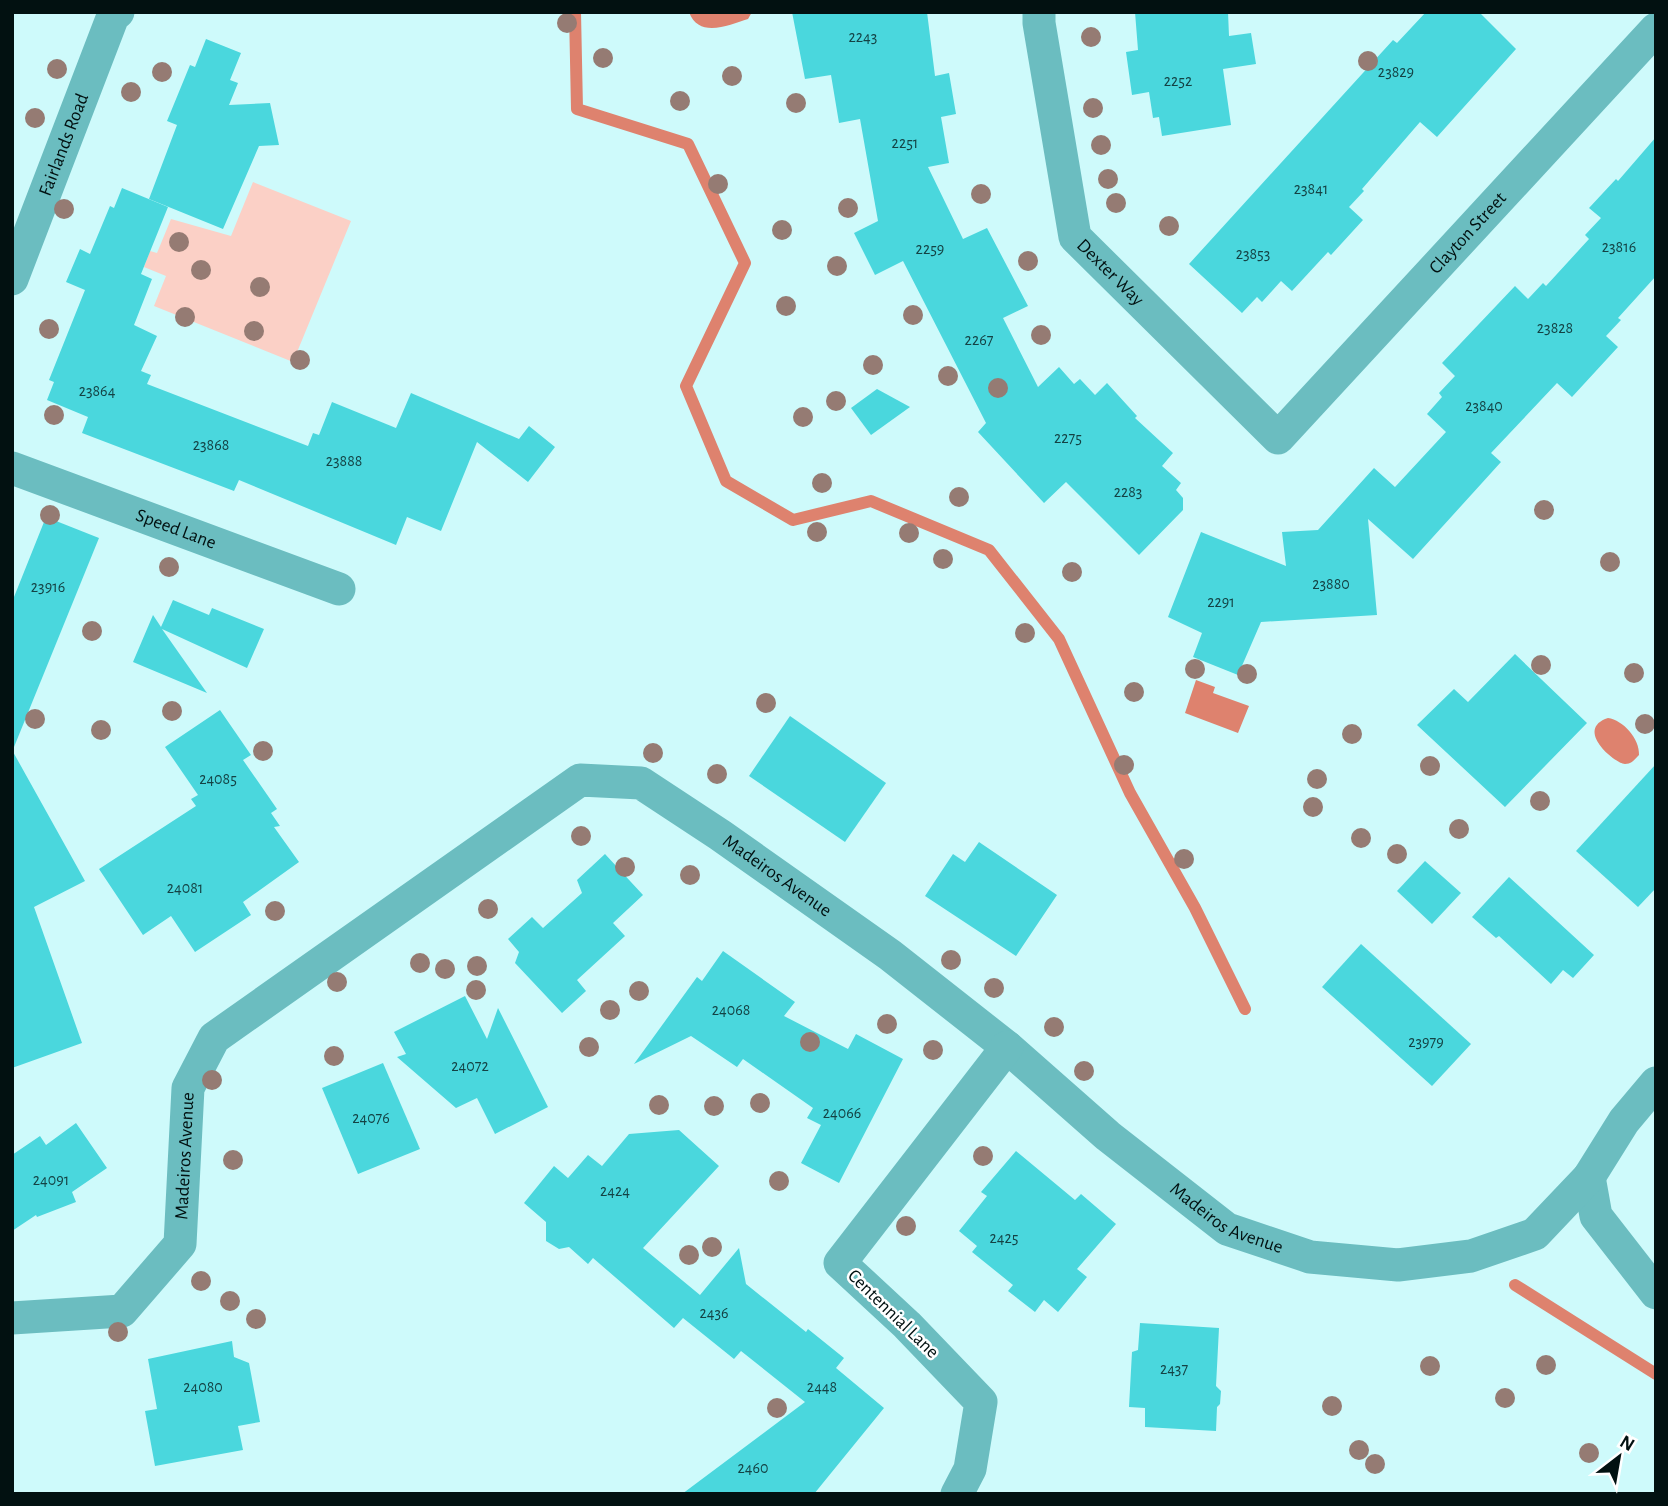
<svg xmlns="http://www.w3.org/2000/svg" width="1668" height="1506" viewBox="0 0 1668 1506" font-family="'Alegreya Sans',sans-serif">
  <style>
    .green { fill: #fbd0c6 }
    .water { fill: #de826e }
    .lines { fill: none; stroke-linecap: round; stroke-linejoin: round }
    .stream { stroke: #de826e; stroke-width: 12 }
    .building { fill: #4ad7dd }
    .street { stroke: #6bbdc0; stroke-width: 33 }
    .tree { fill: #957b73 }
    .labels { text-anchor: middle; dominant-baseline: central; stroke-width: 5; stroke-linejoin: round; paint-order: stroke }
    .number-label { font-size: 16px; fill: #144244 }
    .street-label { font-size: 19px; fill: #021111; stroke: #fff }
  </style>
  <rect width="100%" height="100%" fill="#cefafb"/>
  <!-- green -->
  <path class="green" d="M253,182L351,221L293,362L154,306L166,276L144,267L150,251L157,253L171,219L231,236Z"/>
  <!-- water -->
  <g class="water">
    <path d="M689,12H752L748,19C729,25 699,39 689,12Z"/>
    <path d="M1196,680L1215,687L1213,693L1249,706L1238,733L1185,713Z"/>
    <path d="M1608,718C1623,720 1640,739 1639,755C1635,759 1632,764 1625,764C1614,763 1574,729 1608,718Z"/>
  </g>
  <g class="lines">
    <!-- stream -->
    <g class="stream">
      <path d="M575,12L577,109L688,144L745,263L686,386L726,481L793,520L871,501L989,550L1059,639L1130,793L1195,908L1245,1009"/>
      <path d="M1515,1285L1656,1374"/>
    </g>
  </g>
  <!-- building -->
  <g class="building">
    <path d="M792,12H927L935,76L949,73L956,114L941,117L949,163L928,167L963,239L987,228L1028,306L1003,318L1038,387L1059,367L1074,384L1080,379L1095,395L1107,383L1137,416L1135,418L1173,453L1162,466L1181,483L1176,490L1183,498V510L1139,555L1066,482L1044,503L978,432L986,423L903,261L875,275L854,233L878,221L860,119L839,123L831,75L805,79Z"/>
    <path d="M1135,12H1228L1229,36L1251,33L1256,64L1223,69L1231,125L1162,136L1159,117L1153,118L1149,92L1132,95L1126,52L1138,50Z"/>
    <path d="M1426,12H1479L1516,49L1437,137L1420,122L1362,189L1364,191L1349,207L1363,220L1331,255L1328,252L1292,291L1281,281L1262,302L1257,297L1242,313L1189,264L1393,40L1397,43Z"/>
    <path d="M206,39L241,53L230,80L238,83L229,105L270,103L279,145L259,146L223,229L149,199L177,125L167,121L190,65L195,67Z"/>
    <path d="M1656,137V276L1618,318L1621,320L1606,336L1618,347L1572,397L1557,383L1491,453L1501,462L1413,559L1368,519L1377,615L1261,622L1238,675L1193,657L1202,633L1168,617L1201,532L1286,566L1282,532L1318,530L1374,468L1395,487L1446,432L1427,414L1442,397L1439,393L1455,376L1442,363L1515,286L1528,299L1543,283L1546,286L1589,239L1585,235L1601,218L1589,208L1616,179L1618,181Z"/>
    <path d="M122,188L168,207L141,274L152,279L134,325L157,336L141,371L151,375L147,384L308,446L313,433L319,435L332,402L396,428L411,393L519,439L529,426L555,447L528,482L477,442L441,531L407,517L396,545L239,480L234,491L82,433L88,417L47,400L54,382L49,380L85,290L66,282L80,249L90,254L110,206L114,208Z"/>
    <path d="M877,389L910,407L871,435L851,408Z"/>
    <path d="M46,517L99,538L14,747L12,602Z"/>
    <path d="M173,600L209,615L212,608L264,629L247,668L162,629L207,693L133,662L153,615L161,627Z"/>
    <path d="M1515,654L1587,723L1505,807L1417,725L1454,689L1468,702Z"/>
    <path d="M220,710L251,755L243,760L277,809L271,813L280,826L274,827L299,862L243,902L251,915L195,952L171,916L143,935L99,869L196,806L191,799L198,795L165,747Z"/>
    <path d="M790,716L886,783L845,842L749,776Z"/>
    <path d="M12,750L85,881L34,907L82,1043L12,1068Z"/>
    <path d="M1656,764V888L1638,907L1576,851Z"/>
    <path d="M979,842L1057,895L1016,956L925,896L953,854L965,862Z"/>
    <path d="M605,854L643,895L613,923L625,936L577,980L586,991L562,1013L515,963L519,952L508,939L532,917L543,928L582,893L577,880Z"/>
    <path d="M1425,861L1461,893L1432,924L1397,891Z"/>
    <path d="M1509,877L1594,955L1573,978L1563,970L1551,984L1499,936L1496,938L1472,917Z"/>
    <path d="M1361,944L1471,1044L1432,1086L1322,987Z"/>
    <path d="M723,951L795,1002L784,1016L848,1049L856,1034L903,1059L839,1183L801,1163L821,1125L807,1118L813,1108L743,1059L737,1067L691,1036L634,1064L697,977L702,981Z"/>
    <path d="M465,996L487,1039L498,1008L548,1107L495,1134L477,1098L456,1108L397,1057L406,1054L394,1032Z"/>
    <path d="M383,1063L420,1149L358,1174L322,1088Z"/>
    <path d="M76,1123L107,1168L72,1192L76,1202L37,1217L36,1215L12,1231V1155L40,1136L46,1145Z"/>
    <path d="M679,1130L719,1166L643,1248L700,1295L739,1248L746,1284L806,1332L808,1329L844,1358L836,1368L884,1408L814,1494H682L805,1402L741,1351L734,1359L683,1318L674,1328L593,1258L588,1264L569,1247L559,1249L546,1241V1222L524,1203L554,1166L568,1178L588,1155L602,1166L629,1134Z"/>
    <path d="M1016,1151L1075,1200L1081,1194L1116,1224L1077,1269L1087,1277L1058,1312L1044,1300L1035,1312L1008,1291L1013,1285L972,1252L977,1246L959,1231L987,1196L981,1192Z"/>
    <path d="M1140,1323L1219,1328L1216,1386L1221,1391L1220,1404L1217,1407L1216,1431L1145,1427V1408L1129,1407L1132,1352L1138,1350Z"/>
    <path d="M232,1341L234,1357L249,1363L260,1422L238,1426L243,1450L155,1466L145,1411L157,1409L148,1359Z"/>
  </g>
  <g class="lines">
    <!-- street -->
    <g class="street">
      <path id="s1" d="M1039,12V23L1075,237L1278,438L1656,29"/>
      <path id="s2" d="M12,279L113,16L118,12"/>
      <path id="s3" d="M12,468L339,589"/>
      <path d="M1589,1177L1596,1216L1656,1293"/>
      <path id="s4" d="M12,1318L122,1311L180,1244L188,1088L214,1038L580,780L641,783L720,835L890,955L1007,1047L1108,1136L1227,1229L1310,1257L1398,1265L1471,1256L1535,1234L1589,1177L1624,1121L1656,1083"/>
      <path d="M957,1494L970,1469L981,1402L907,1325L840,1263L1007,1047"/>
    </g>
  </g>
  <!-- trees -->
  <g class="tree">
    <circle cx="567" cy="23" r="10"/>
    <circle cx="1091" cy="37" r="10"/>
    <circle cx="603" cy="58" r="10"/>
    <circle cx="1368" cy="61" r="10"/>
    <circle cx="57" cy="69" r="10"/>
    <circle cx="162" cy="72" r="10"/>
    <circle cx="732" cy="76" r="10"/>
    <circle cx="131" cy="92" r="10"/>
    <circle cx="680" cy="101" r="10"/>
    <circle cx="796" cy="103" r="10"/>
    <circle cx="1093" cy="108" r="10"/>
    <circle cx="35" cy="118" r="10"/>
    <circle cx="1101" cy="145" r="10"/>
    <circle cx="1108" cy="179" r="10"/>
    <circle cx="718" cy="184" r="10"/>
    <circle cx="981" cy="194" r="10"/>
    <circle cx="1116" cy="203" r="10"/>
    <circle cx="848" cy="208" r="10"/>
    <circle cx="64" cy="209" r="10"/>
    <circle cx="1169" cy="226" r="10"/>
    <circle cx="782" cy="230" r="10"/>
    <circle cx="179" cy="242" r="10"/>
    <circle cx="1028" cy="261" r="10"/>
    <circle cx="837" cy="266" r="10"/>
    <circle cx="201" cy="270" r="10"/>
    <circle cx="260" cy="287" r="10"/>
    <circle cx="786" cy="306" r="10"/>
    <circle cx="913" cy="315" r="10"/>
    <circle cx="185" cy="317" r="10"/>
    <circle cx="49" cy="329" r="10"/>
    <circle cx="254" cy="331" r="10"/>
    <circle cx="1041" cy="335" r="10"/>
    <circle cx="300" cy="360" r="10"/>
    <circle cx="873" cy="365" r="10"/>
    <circle cx="948" cy="376" r="10"/>
    <circle cx="998" cy="388" r="10"/>
    <circle cx="836" cy="401" r="10"/>
    <circle cx="54" cy="415" r="10"/>
    <circle cx="803" cy="417" r="10"/>
    <circle cx="822" cy="483" r="10"/>
    <circle cx="959" cy="497" r="10"/>
    <circle cx="1544" cy="510" r="10"/>
    <circle cx="50" cy="515" r="10"/>
    <circle cx="817" cy="532" r="10"/>
    <circle cx="909" cy="533" r="10"/>
    <circle cx="943" cy="559" r="10"/>
    <circle cx="1610" cy="562" r="10"/>
    <circle cx="169" cy="567" r="10"/>
    <circle cx="1072" cy="572" r="10"/>
    <circle cx="92" cy="631" r="10"/>
    <circle cx="1025" cy="633" r="10"/>
    <circle cx="1541" cy="665" r="10"/>
    <circle cx="1195" cy="669" r="10"/>
    <circle cx="1634" cy="673" r="10"/>
    <circle cx="1247" cy="674" r="10"/>
    <circle cx="1134" cy="692" r="10"/>
    <circle cx="766" cy="703" r="10"/>
    <circle cx="172" cy="711" r="10"/>
    <circle cx="35" cy="719" r="10"/>
    <circle cx="1645" cy="724" r="10"/>
    <circle cx="101" cy="730" r="10"/>
    <circle cx="1352" cy="734" r="10"/>
    <circle cx="263" cy="751" r="10"/>
    <circle cx="653" cy="753" r="10"/>
    <circle cx="1124" cy="765" r="10"/>
    <circle cx="1430" cy="766" r="10"/>
    <circle cx="717" cy="774" r="10"/>
    <circle cx="1317" cy="779" r="10"/>
    <circle cx="1540" cy="801" r="10"/>
    <circle cx="1313" cy="807" r="10"/>
    <circle cx="1459" cy="829" r="10"/>
    <circle cx="581" cy="836" r="10"/>
    <circle cx="1361" cy="838" r="10"/>
    <circle cx="1397" cy="854" r="10"/>
    <circle cx="1184" cy="859" r="10"/>
    <circle cx="625" cy="867" r="10"/>
    <circle cx="690" cy="875" r="10"/>
    <circle cx="488" cy="909" r="10"/>
    <circle cx="275" cy="911" r="10"/>
    <circle cx="951" cy="960" r="10"/>
    <circle cx="420" cy="963" r="10"/>
    <circle cx="477" cy="966" r="10"/>
    <circle cx="445" cy="969" r="10"/>
    <circle cx="337" cy="982" r="10"/>
    <circle cx="994" cy="988" r="10"/>
    <circle cx="476" cy="990" r="10"/>
    <circle cx="639" cy="991" r="10"/>
    <circle cx="610" cy="1010" r="10"/>
    <circle cx="887" cy="1024" r="10"/>
    <circle cx="1054" cy="1027" r="10"/>
    <circle cx="810" cy="1042" r="10"/>
    <circle cx="589" cy="1047" r="10"/>
    <circle cx="933" cy="1050" r="10"/>
    <circle cx="334" cy="1056" r="10"/>
    <circle cx="1084" cy="1071" r="10"/>
    <circle cx="212" cy="1080" r="10"/>
    <circle cx="760" cy="1103" r="10"/>
    <circle cx="659" cy="1105" r="10"/>
    <circle cx="714" cy="1106" r="10"/>
    <circle cx="983" cy="1156" r="10"/>
    <circle cx="233" cy="1160" r="10"/>
    <circle cx="779" cy="1181" r="10"/>
    <circle cx="906" cy="1226" r="10"/>
    <circle cx="712" cy="1247" r="10"/>
    <circle cx="689" cy="1255" r="10"/>
    <circle cx="201" cy="1281" r="10"/>
    <circle cx="230" cy="1301" r="10"/>
    <circle cx="256" cy="1319" r="10"/>
    <circle cx="118" cy="1332" r="10"/>
    <circle cx="1546" cy="1365" r="10"/>
    <circle cx="1430" cy="1366" r="10"/>
    <circle cx="1505" cy="1398" r="10"/>
    <circle cx="1332" cy="1406" r="10"/>
    <circle cx="777" cy="1408" r="10"/>
    <circle cx="1359" cy="1450" r="10"/>
    <circle cx="1589" cy="1453" r="10"/>
    <circle cx="1375" cy="1464" r="10"/>
  </g>
  <g class="labels">
    <!-- number labels -->
    <g class="number-label">
      <text x="863" y="37">2243</text>
      <text x="1396" y="72">23829</text>
      <text x="1178" y="81">2252</text>
      <text x="905" y="143">2251</text>
      <text x="1311" y="189">23841</text>
      <text x="1619" y="247">23816</text>
      <text x="930" y="249">2259</text>
      <text x="1253" y="254">23853</text>
      <text x="1555" y="328">23828</text>
      <text x="979" y="340">2267</text>
      <text x="97" y="391">23864</text>
      <text x="1484" y="406">23840</text>
      <text x="1068" y="438">2275</text>
      <text x="211" y="445">23868</text>
      <text x="344" y="461">23888</text>
      <text x="1128" y="492">2283</text>
      <text x="1331" y="584">23880</text>
      <text x="48" y="587">23916</text>
      <text x="1221" y="602">2291</text>
      <text x="218" y="779">24085</text>
      <text x="185" y="888">24081</text>
      <text x="731" y="1010">24068</text>
      <text x="1426" y="1042">23979</text>
      <text x="470" y="1066">24072</text>
      <text x="842" y="1113">24066</text>
      <text x="371" y="1118">24076</text>
      <text x="51" y="1180">24091</text>
      <text x="615" y="1191">2424</text>
      <text x="1004" y="1238">2425</text>
      <text x="714" y="1313">2436</text>
      <text x="1174" y="1369">2437</text>
      <text x="203" y="1387">24080</text>
      <text x="822" y="1387">2448</text>
      <text x="753" y="1468">2460</text>
    </g>
    <!-- street labels -->
    <g class="street-label">
      <text stroke="none"><textPath href="#s2" startOffset="144">Fairlands Road</textPath></text>
      <text stroke="none"><textPath href="#s1" startOffset="793">Clayton Street</textPath></text>
      <text stroke="none"><textPath href="#s1" startOffset="278">Dexter Way</textPath></text>
      <text stroke="none"><textPath href="#s3" startOffset="175">Speed Lane</textPath></text>
      <text stroke="none"><textPath href="#s4" startOffset="1085">Madeiros Avenue</textPath></text>
      <text stroke="none"><textPath href="#s4" startOffset="287">Madeiros Avenue</textPath></text>
      <text stroke="none"><textPath href="#s4" startOffset="1652">Madeiros Avenue</textPath></text>
      <text transform="translate(893 1314) rotate(44)">Centennial Lane</text>
    </g>
  </g>
  <!-- border -->
  <rect width="1668" height="1506" fill="none" stroke="#021111" stroke-width="28"/>
  <!-- north arrow -->
  <g transform="translate(1619 1457) rotate(31)" stroke="#ffffff" stroke-width="5" paint-order="stroke">
  <path d="M0-5L12 26L0 18L-12 26Z" fill="#021111"/>
  <text y="-10" font-size="19" font-weight="bold" text-anchor="middle" fill="#021111">N</text>
  </g>
</svg>
